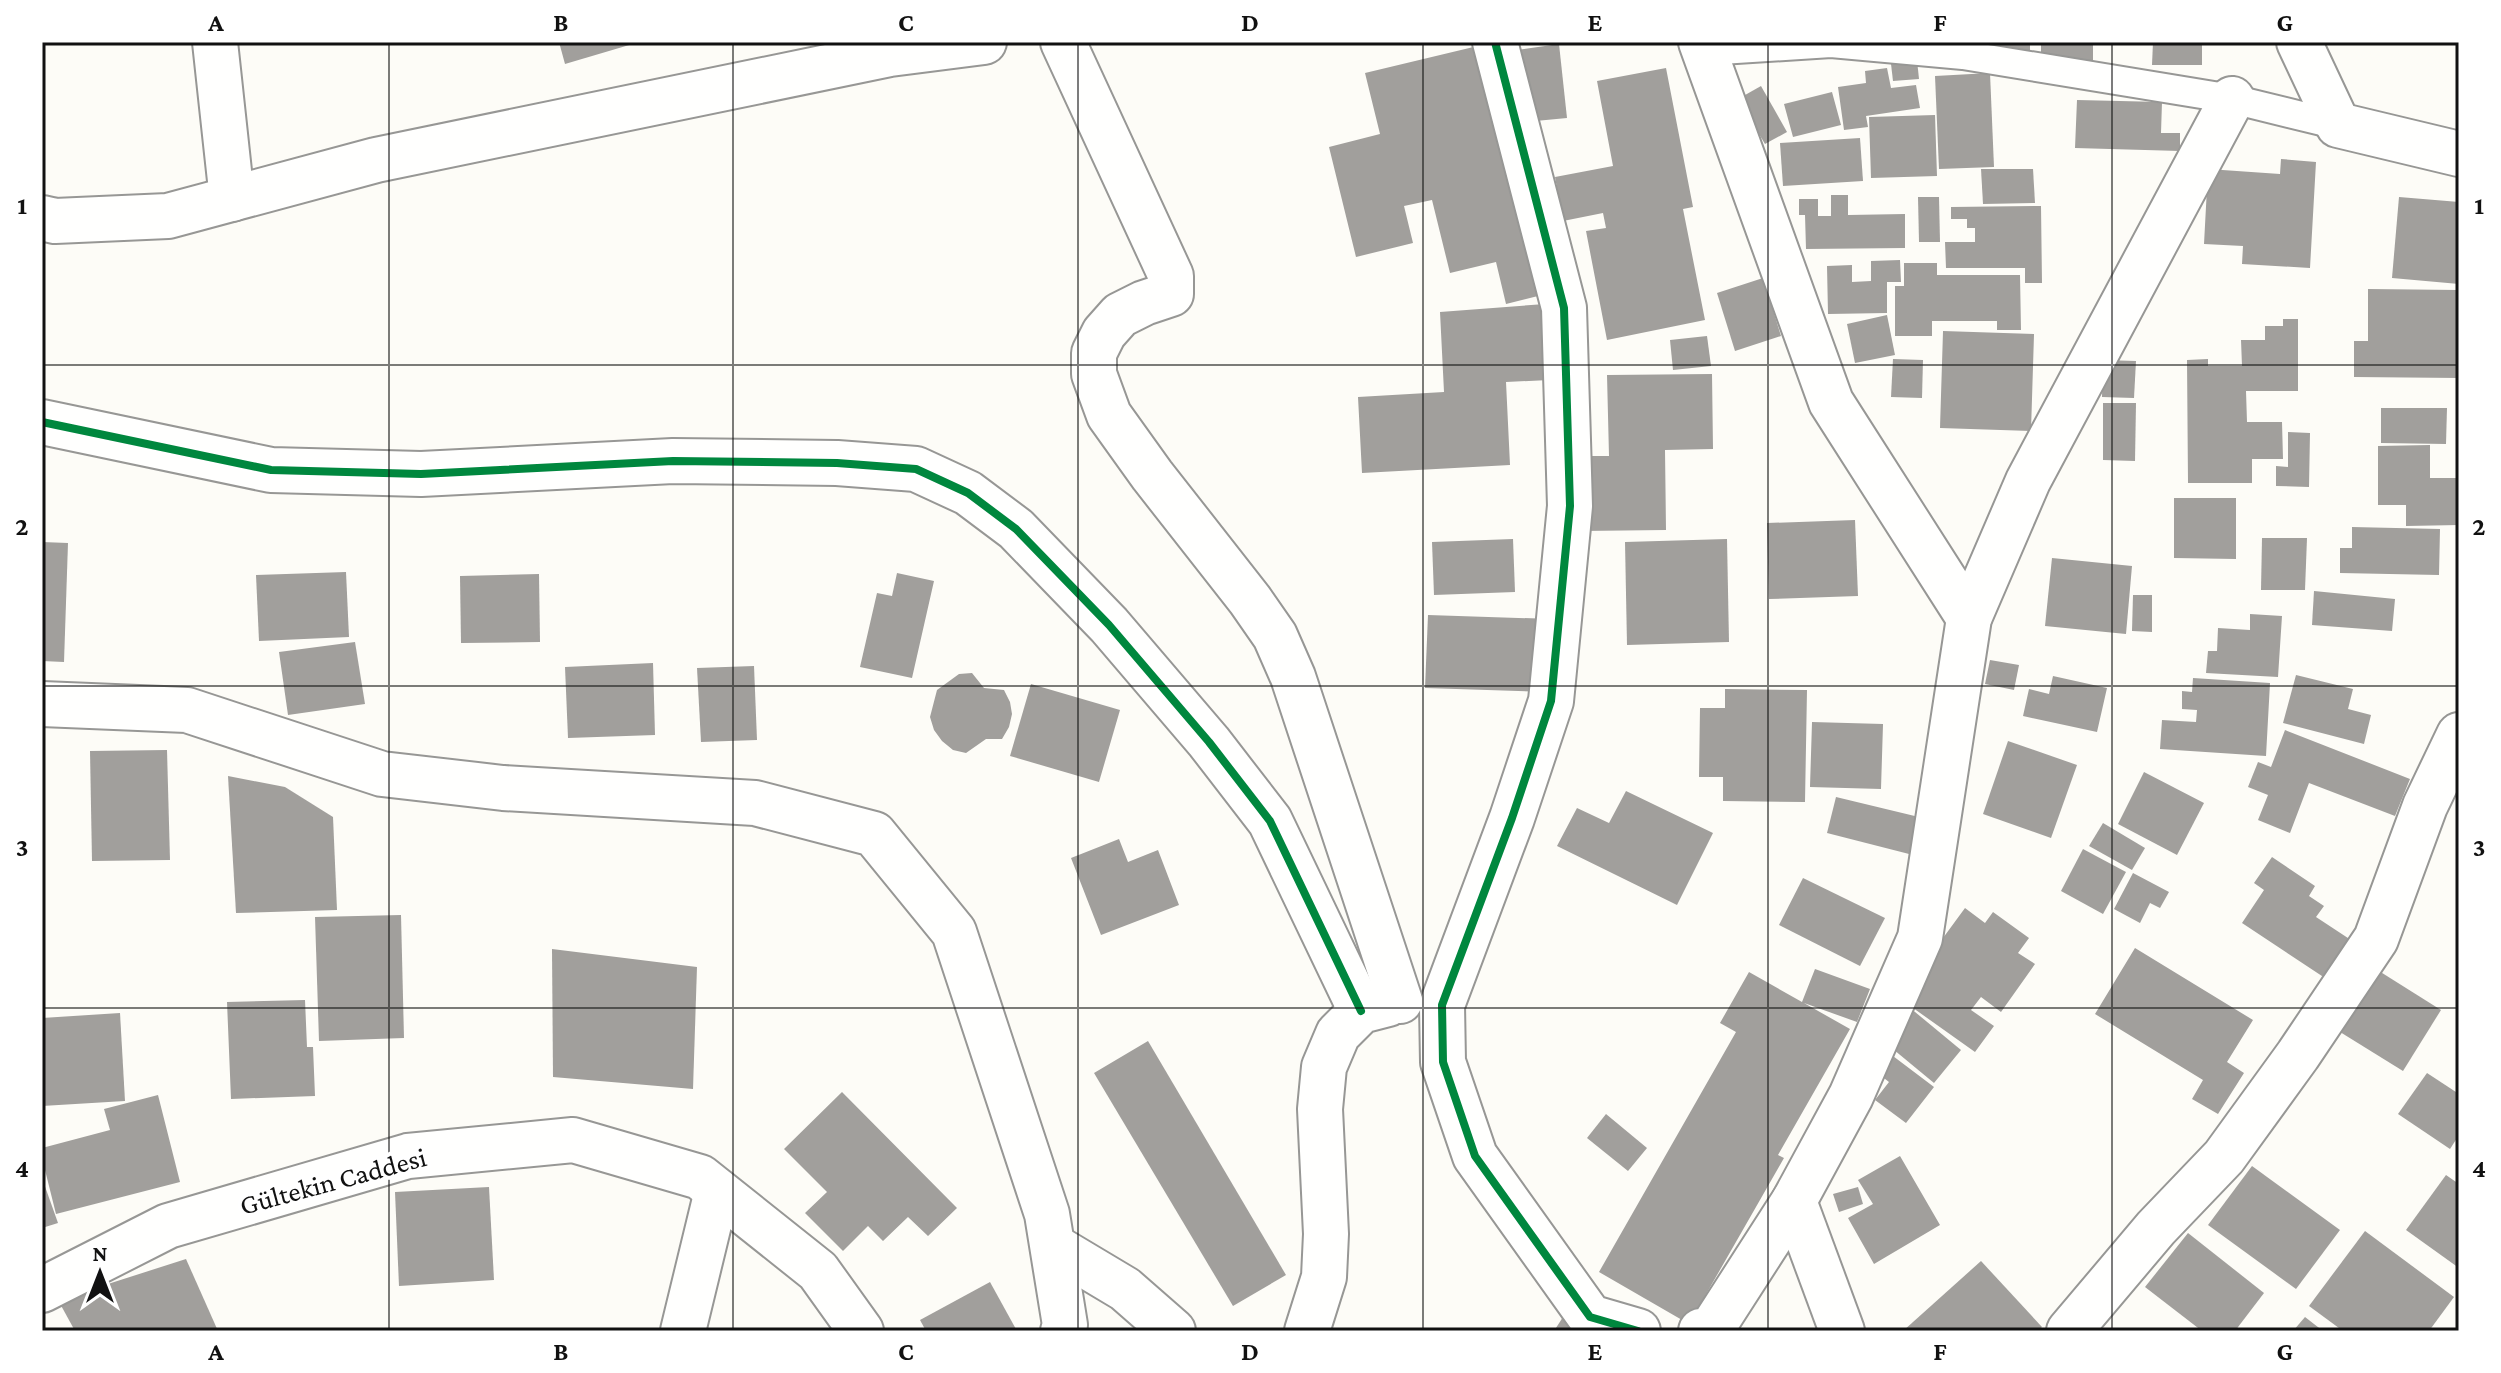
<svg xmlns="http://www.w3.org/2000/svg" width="2501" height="1373" viewBox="0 0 2501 1373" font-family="'Crimson Pro',serif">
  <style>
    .building { fill: #a19f9c }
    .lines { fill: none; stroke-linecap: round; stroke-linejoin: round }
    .lane-casing { stroke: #979795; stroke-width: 32 }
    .street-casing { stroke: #979795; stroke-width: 48 }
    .lane { stroke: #fffffe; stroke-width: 28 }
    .street { stroke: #fffffe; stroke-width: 44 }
    .cycleway-casing { stroke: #fff; stroke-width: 13 }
    .cycleway { stroke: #00873e; stroke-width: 8 }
    .grid { fill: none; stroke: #111; stroke-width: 2; stroke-opacity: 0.55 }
    .labels { text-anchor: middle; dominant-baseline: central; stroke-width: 8; stroke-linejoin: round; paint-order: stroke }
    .street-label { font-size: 28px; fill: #111; stroke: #fff }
    .neatline { fill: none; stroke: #111; stroke-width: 3 }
    .grid-label { font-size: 26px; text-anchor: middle; font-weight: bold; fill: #111 }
  </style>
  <rect width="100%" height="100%" fill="#fdfcf7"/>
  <!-- building -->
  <g class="building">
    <path d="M559,42H636V43L565,64Z"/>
    <path d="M1948,42H2030V53Z"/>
    <rect x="2041" y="42" width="52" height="18"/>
    <path d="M2153,42H2202V65H2152Z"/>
    <path d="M1486,44L1546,294L1506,304L1496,262L1450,273L1432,200L1404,206L1413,243L1356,257L1329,147L1380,134L1365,73Z"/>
    <path d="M1559,44L1567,118L1525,122L1517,50Z"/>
    <path d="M1917,60L1919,79L1893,81L1891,64Z"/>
    <path d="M1666,68L1693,207L1683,209L1705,320L1607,340L1586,231L1606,228L1603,213L1563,221L1555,177L1613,166L1597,81Z"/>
    <path d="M1887,68L1891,88L1916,85L1920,108L1866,116L1868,127L1844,130L1838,87L1866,83L1865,71Z"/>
    <path d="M1990,73L1994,167L1939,169L1935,76Z"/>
    <path d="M1761,86L1787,132L1765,144L1738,99Z"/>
    <path d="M1832,92L1841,125L1793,137L1784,104Z"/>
    <path d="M2077,100L2162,102L2161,133H2180V151L2075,148Z"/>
    <path d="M1935,115L1937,176L1871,178L1869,117Z"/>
    <path d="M1860,138L1863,181L1783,186L1780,143Z"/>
    <path d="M2281,159L2316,162L2310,268L2242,264L2243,246L2204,244L2208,169L2280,174Z"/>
    <path d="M1981,169H2033L2035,203L1983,204Z"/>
    <path d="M1831,195H1848V215L1905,214V248L1806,249L1805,215H1799V199H1818V216H1831Z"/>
    <path d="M1918,197H1939L1940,242H1919Z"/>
    <path d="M2399,197L2459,202V284L2392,278Z"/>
    <path d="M2041,206L2042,283H2025V268H1946L1945,242H1975V228H1967V219H1951V207Z"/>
    <path d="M1900,260L1901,282H1887V313L1828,314L1827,266L1852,265V282L1871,281V261Z"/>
    <path d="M1904,263H1937V275H2020L2021,330H1997V321H1932V336H1895V286H1904Z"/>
    <path d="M1763,278L1781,336L1735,351L1717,293Z"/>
    <path d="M2368,289L2459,290V378L2354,377V341H2368Z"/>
    <path d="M1545,304L1549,380L1506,382L1510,465L1362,473L1358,397L1444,392L1440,312Z"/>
    <path d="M1887,315L1895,355L1855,363L1847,324Z"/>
    <path d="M2283,319H2298V391H2246L2247,422H2282L2283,459H2252V483H2188L2187,360L2208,359V366H2242L2241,340H2265V326H2283Z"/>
    <path d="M1943,331L2034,334L2031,431L1940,428Z"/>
    <path d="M1707,336L1711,366L1673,370L1670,340Z"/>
    <path d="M1893,359L1923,360L1922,398L1891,397Z"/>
    <path d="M2103,360L2136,361L2134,398L2102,397Z"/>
    <path d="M1712,374L1713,449L1665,450L1666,530L1581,531V456H1609L1607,375Z"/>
    <path d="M2103,403H2136L2135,461L2103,460Z"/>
    <path d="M2381,408H2447L2446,444L2381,443Z"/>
    <path d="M2288,432L2310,433L2309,487L2276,486V466L2288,467Z"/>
    <path d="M2430,445V478H2456V461H2459V525L2406,526V505H2378V446Z"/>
    <path d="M2174,498H2236V559L2174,558Z"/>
    <path d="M1855,520L1858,596L1769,599L1767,523Z"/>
    <path d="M2352,527L2440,529L2439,575L2340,573V548H2352Z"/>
    <path d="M2262,538H2307L2305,590H2261Z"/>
    <path d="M1513,539L1515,592L1434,595L1432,542Z"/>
    <path d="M1727,539L1729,642L1627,645L1625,542Z"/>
    <path d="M42,542L68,543L64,662L42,661Z"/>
    <path d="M2052,558L2132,566L2126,634L2045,626Z"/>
    <path d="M346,572L349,637L259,641L256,575Z"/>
    <path d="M897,573L934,581L912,678L860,667L877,593L892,596Z"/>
    <path d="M539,574L540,642L461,643L460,576Z"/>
    <path d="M2314,591L2395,599L2392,631L2312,625Z"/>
    <path d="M2133,595H2152V632L2132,631Z"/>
    <path d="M2250,614L2282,616L2278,677L2206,673L2208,651H2217L2218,628L2250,630Z"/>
    <path d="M1428,615L1553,619L1550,692L1425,688Z"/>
    <path d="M355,642L365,704L288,715L279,652Z"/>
    <path d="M1990,660L2019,665L2014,690L1985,684Z"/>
    <path d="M653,663L655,735L568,738L565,667Z"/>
    <path d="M754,666L757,740L701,742L697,668Z"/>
    <path d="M972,673L984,688L1004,690L1010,702L1012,714L1009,727L1002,739H986L966,753L953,750L942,741L934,730L930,717L937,690L959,674Z"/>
    <path d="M2296,675L2353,689L2348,709L2371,715L2364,744L2283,723Z"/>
    <path d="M2053,676L2107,688L2097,732L2023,716L2029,689L2049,694Z"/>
    <path d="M2193,678L2270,683L2266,756L2160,749L2162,720L2196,722L2197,710L2182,709V691L2192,692Z"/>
    <path d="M1031,684L1120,710L1099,782L1010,756Z"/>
    <path d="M1725,689L1807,690L1805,802L1723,801V777H1699L1700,708H1725Z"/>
    <path d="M1812,722L1883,724L1881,789L1810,787Z"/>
    <path d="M2285,730L2410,779L2395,816L2309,783L2290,833L2258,820L2268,795L2248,787L2258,762L2271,767Z"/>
    <path d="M2008,741L2077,765L2051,838L1983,814Z"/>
    <path d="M167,750L170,860L92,861L90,751Z"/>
    <path d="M2144,772L2204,803L2177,855L2118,824Z"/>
    <path d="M228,776L285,787L333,817L337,910L236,913Z"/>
    <path d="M1626,791L1713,833L1677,905L1557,846L1577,808L1609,823Z"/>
    <path d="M1836,797L1923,818L1913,855L1827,833Z"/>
    <path d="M2103,823L2145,848L2132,870L2089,846Z"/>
    <path d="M1119,839L1128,862L1158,850L1179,905L1101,935L1071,858Z"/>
    <path d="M2083,849L2126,872L2103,914L2061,891Z"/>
    <path d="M2272,857L2315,886L2309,896L2324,906L2316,917L2354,942L2328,980L2242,923L2264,890L2254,883Z"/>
    <path d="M2133,873L2169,892L2160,908L2150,903L2140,923L2114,909Z"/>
    <path d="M1803,878L1885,918L1860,966L1779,925Z"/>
    <path d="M1965,908L1985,923L1993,912L2029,938L2018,953L2035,964L2001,1012L1981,997L1971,1010L1994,1026L1975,1052L1899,998Z"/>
    <path d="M401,915L404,1038L319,1041L315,917Z"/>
    <path d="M2135,948L2253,1020L2227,1062L2244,1073L2218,1114L2192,1099L2203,1080L2095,1014Z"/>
    <path d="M552,949L697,967L693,1089L553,1077Z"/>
    <path d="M2371,966L2441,1010L2403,1071L2332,1027Z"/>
    <path d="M1815,969L1870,989L1857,1022L1804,1003L1850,1029L1778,1155L1784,1158L1689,1324L1599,1272L1736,1032L1720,1023L1749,972L1802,1002Z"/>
    <path d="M305,1000L307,1047H313L315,1096L231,1099L227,1002Z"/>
    <path d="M1909,1007L1961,1050L1934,1083L1882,1040Z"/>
    <path d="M120,1013L125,1101L42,1106V1018Z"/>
    <path d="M1148,1041L1286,1275L1233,1306L1094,1073Z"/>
    <path d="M1885,1050L1934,1087L1906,1123L1875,1100L1889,1082L1871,1068Z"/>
    <path d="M2427,1073L2459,1094V1135L2450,1149L2398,1114Z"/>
    <path d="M842,1092L957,1208L928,1236L908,1217L883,1241L868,1226L843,1251L805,1213L827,1192L784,1149Z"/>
    <path d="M158,1095L180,1182L56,1214L42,1158V1148L110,1130L104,1109Z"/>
    <path d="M1606,1114L1647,1148L1628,1171L1587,1138Z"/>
    <path d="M1900,1156L1940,1225L1874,1264L1848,1218L1873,1204L1858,1180Z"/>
    <path d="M2252,1166L2340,1230L2296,1289L2208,1225Z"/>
    <path d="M2446,1175L2459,1184V1268L2406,1230Z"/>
    <path d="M42,1178L58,1223L42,1228Z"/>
    <path d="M489,1187L494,1280L399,1286L395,1192Z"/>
    <path d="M1858,1187L1863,1204L1839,1212L1833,1194Z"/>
    <path d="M2365,1231L2454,1297L2429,1331H2343L2309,1306Z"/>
    <path d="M2188,1233L2264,1293L2235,1331H2202L2145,1287Z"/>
    <path d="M186,1259L218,1331H75L58,1300Z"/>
    <path d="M1981,1261L2042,1327L2038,1331H1903Z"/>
    <path d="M990,1282L1017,1331H926L920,1320Z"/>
    <path d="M1563,1317L1584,1331H1554Z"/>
    <path d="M2305,1317L2323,1331H2293Z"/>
  </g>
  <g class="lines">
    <defs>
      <path id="lane" d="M1705,51L1831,43L1963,55L2232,99L2338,125"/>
      <g id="street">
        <path d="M215,42L232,199"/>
        <path d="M1063,42L1171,276V294L1144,303L1120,315L1104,333L1094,353V374L1109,415L1152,475L1250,600L1275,636L1293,677L1400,1001"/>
        <path d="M1495,42L1564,308L1570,506L1551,701L1512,818L1442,1005L1443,1062L1475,1156L1590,1317L1638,1331"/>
        <path d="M1701,42L1831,402L1969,618"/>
        <path d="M2299,42L2338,125L2459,154"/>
        <path d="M42,218L55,221L168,216L376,160L890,54L984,42"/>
        <path d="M42,422L271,470L421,474L673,461L837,463L916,469L968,493L1016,529L1109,625L1209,742L1270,821L1361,1011"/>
        <path d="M42,704L187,710L382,774L503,788L755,803L874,834L954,932L1047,1214L1065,1325L1063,1331"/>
        <path d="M1794,1201L1842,1331"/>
        <path d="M1053,1246L1125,1289L1173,1331"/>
        <path d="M42,1290L168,1226L408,1156L573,1140L700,1177L818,1271L861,1331"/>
        <path d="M683,1331L717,1191"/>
        <path d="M1307,1331L1324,1277L1326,1234L1320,1109L1324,1067L1338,1034L1361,1011L1388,1004"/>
        <path d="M1701,1331L1711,1330L1794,1201L1851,1096L1920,938L1969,618L2028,481L2232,99"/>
        <path d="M2069,1331L2156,1228L2224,1157L2298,1055L2376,939L2425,806L2459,735"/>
      </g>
    </defs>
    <!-- lane casing -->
    <use href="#lane" class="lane-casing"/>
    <!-- street casing -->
    <use href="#street" class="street-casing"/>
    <!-- lane -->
    <use href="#lane" class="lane"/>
    <!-- street -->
    <use href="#street" class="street"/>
    <defs>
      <g id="cycleway">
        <path d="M1495,42L1564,308L1570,506L1551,701L1512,818L1442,1005L1443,1062L1475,1156L1590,1317L1638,1331"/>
        <path d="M42,422L271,470L421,474L673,461L837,463L916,469L968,493L1016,529L1109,625L1209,742L1270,821L1361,1011"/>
      </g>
    </defs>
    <!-- cycleway casing -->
    <use href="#cycleway" class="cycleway-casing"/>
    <!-- cycleway -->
    <use href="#cycleway" class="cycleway"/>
  </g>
  <!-- grid -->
  <path class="grid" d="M389,42V1331M733,42V1331M1078,42V1331M1423,42V1331M1768,42V1331M2112,42V1331M42,365H2459M42,686H2459M42,1008H2459"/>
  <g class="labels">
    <!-- street labels -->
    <g class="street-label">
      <text transform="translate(333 1181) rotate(-15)">Gültekin Caddesi</text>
    </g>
  </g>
  <!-- border -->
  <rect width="2501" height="1373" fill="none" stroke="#ffffff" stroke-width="88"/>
  <!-- north arrow -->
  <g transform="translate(100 1273)" stroke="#ffffff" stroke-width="6" paint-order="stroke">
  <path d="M0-6L14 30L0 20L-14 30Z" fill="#111111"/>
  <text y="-12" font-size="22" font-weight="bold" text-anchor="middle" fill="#111111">N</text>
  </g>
  <rect x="44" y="44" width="2413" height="1285" class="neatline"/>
  <g class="grid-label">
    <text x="216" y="31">A</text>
    <text x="561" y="31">B</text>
    <text x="906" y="31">C</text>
    <text x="1250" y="31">D</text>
    <text x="1595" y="31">E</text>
    <text x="1940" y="31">F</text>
    <text x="2285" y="31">G</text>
    <text x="22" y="214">1</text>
    <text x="2479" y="214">1</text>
    <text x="22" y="535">2</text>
    <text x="2479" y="535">2</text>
    <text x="22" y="856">3</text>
    <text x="2479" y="856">3</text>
    <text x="22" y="1177">4</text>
    <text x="2479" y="1177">4</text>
    <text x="216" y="1360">A</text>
    <text x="561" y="1360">B</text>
    <text x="906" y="1360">C</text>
    <text x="1250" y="1360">D</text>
    <text x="1595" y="1360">E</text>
    <text x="1940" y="1360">F</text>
    <text x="2285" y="1360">G</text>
  </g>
</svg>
